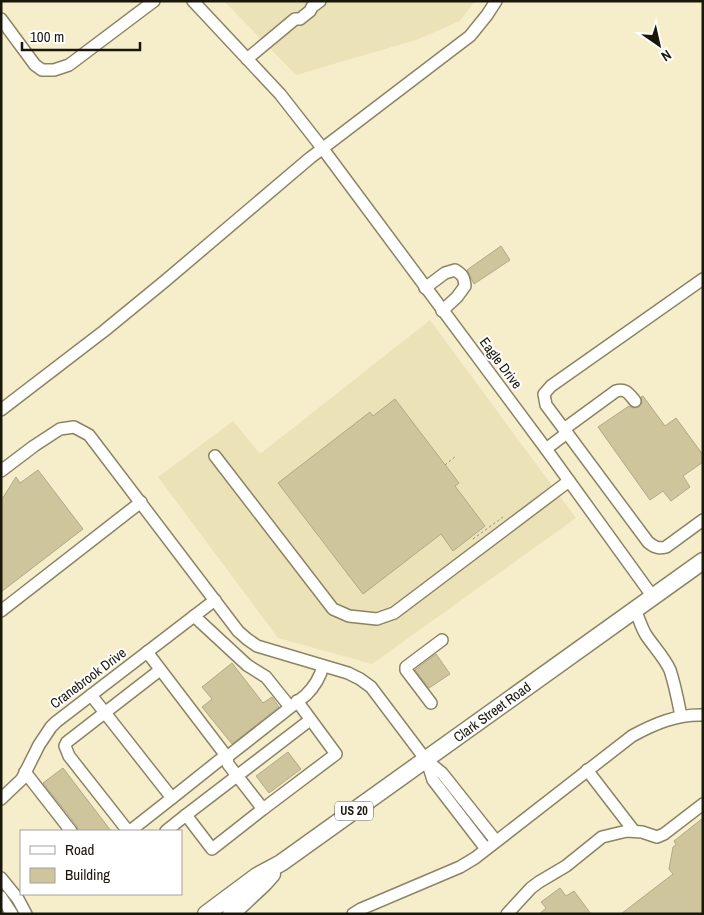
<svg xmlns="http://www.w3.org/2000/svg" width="704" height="915" viewBox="0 0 704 915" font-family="'Archivo Narrow',sans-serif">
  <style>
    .built { fill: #ece2b8 }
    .building { fill: #cec59c; stroke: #b0a988 }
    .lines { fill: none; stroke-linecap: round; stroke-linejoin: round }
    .minor-casing { stroke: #8b8464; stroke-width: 14 }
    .highway-casing { stroke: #8b8464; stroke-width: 19 }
    .path { stroke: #948e76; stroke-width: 1; stroke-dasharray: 2.5 2.5; stroke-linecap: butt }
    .minor { stroke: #fff; stroke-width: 11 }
    .highway { stroke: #fff; stroke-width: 16 }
    .labels { text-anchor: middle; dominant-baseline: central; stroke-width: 4; stroke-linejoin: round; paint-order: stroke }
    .shield { fill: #fff; stroke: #5e5c54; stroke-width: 1 }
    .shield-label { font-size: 12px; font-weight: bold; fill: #19160a }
    .street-label { font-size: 14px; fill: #19160a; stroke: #fff }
  </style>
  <rect width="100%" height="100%" fill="#f6eecb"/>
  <!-- built -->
  <g class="built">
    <path d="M224,1H475L460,21L416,40L296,75Z"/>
    <path d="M430,320L576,518L372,664L278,638L158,477L233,421L260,454Z"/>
  </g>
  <!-- building -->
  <g class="building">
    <path d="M501,246L510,260L474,284L467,270Z"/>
    <path d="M643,396L665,426L676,418L703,455V462L683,476L690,487L671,501L663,491L650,500L598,427L629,406L633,408L639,407L642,403L641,397Z"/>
    <path d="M395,399L459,483L455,486L485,526L453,551L441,534L363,594L278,483L370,412L373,416Z"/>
    <path d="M38,470L83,529L1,592V499L4,496L16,477L20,483Z"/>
    <path d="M436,654L450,674L429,688L415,670Z"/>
    <path d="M232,663L263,703L272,697L279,707L232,744L202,707L212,699L202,687Z"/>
    <path d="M288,752L301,769L269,793L256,776Z"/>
    <path d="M63,768L111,831H78L77,826L43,783Z"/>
    <path d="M703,818V914H621L673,874L669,869L673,847L676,845L674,841Z"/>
    <path d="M560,888L566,896L574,891L591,914H539L546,908L541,902Z"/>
  </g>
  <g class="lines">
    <defs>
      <g id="minor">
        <path d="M193,1L280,94L323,149L546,449L653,597"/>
        <path d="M1,19L35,65L42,70H54L69,65L154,1"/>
        <path d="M247,59L295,19H300L310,11L312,7L320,1"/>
        <path d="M425,288L445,273L455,270C463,275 464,277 465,286L457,297L442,311"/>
        <path d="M1,410L104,331L165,281L310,158L470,36L487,15L496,1"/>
        <path d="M564,429L616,391C626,388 629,394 635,401"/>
        <path d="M567,433L648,542C654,547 658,549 666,547L703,520"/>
        <path d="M546,449L567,433L546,405L544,394L551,386L703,279"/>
        <path d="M215,456L333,609L349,616L377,619L394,613L569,481"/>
        <path d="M1,471L34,446L60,429L74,427L89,435L238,631L247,639L257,646L348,673L360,679L371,687L426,760L442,773L496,841"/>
        <path d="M635,610C639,618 641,627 646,635C654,647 664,657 670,670C675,685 678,701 681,716"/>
        <path d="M1,611L141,502"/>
        <path d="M194,616L247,665L266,677L290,707"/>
        <path d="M147,652L227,757L228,764L263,809L212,849L186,815L310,720"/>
        <path d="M91,695L172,798L221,759L227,757L306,695C315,686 320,678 323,666"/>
        <path d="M431,703L406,670V667L442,640"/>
        <path d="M427,761L433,780L486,849"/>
        <path d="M587,770L634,831"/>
        <path d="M25,772L71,831"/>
        <path d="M1,799L22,779L39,745L51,727L56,722L215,600"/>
        <path d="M263,809L336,754L297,701"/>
        <path d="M128,831L69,756L65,746L67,742L160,670"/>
        <path d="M130,831L172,798"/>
        <path d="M166,831L186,815"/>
        <path d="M1,878L18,899L26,914"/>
        <path d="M1,897L12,914"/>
        <path d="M353,914L361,909L460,867L475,858L632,736C654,724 677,714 703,715"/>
        <path d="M507,914L531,888L539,882L566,866L602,837L627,831L642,832L657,837L664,834L703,804"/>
      </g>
      <g id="highway">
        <path d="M206,914L257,876L281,863L703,561"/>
        <path d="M231,914L264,883L272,874"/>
      </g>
    </defs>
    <!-- minor casing -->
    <use href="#minor" class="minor-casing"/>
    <!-- highway casing -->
    <use href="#highway" class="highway-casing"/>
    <!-- path -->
    <g class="path">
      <path d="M445,465L456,456"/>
      <path d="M473,539L503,517"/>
    </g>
    <!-- minor -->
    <use href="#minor" class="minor"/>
    <!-- highway -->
    <use href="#highway" class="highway"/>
  </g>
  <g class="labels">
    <!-- shield labels -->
    <rect class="shield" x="335" y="801.5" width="38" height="19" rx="4"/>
    <g class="shield-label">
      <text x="354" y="811">US 20</text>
    </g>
    <!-- street labels -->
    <g class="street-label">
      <text transform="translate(501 363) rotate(53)">Eagle Drive</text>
      <text transform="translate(88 678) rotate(-37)">Cranebrook Drive</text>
      <text transform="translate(492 712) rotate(-36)">Clark Street Road</text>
    </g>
  </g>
  <!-- border -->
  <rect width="704" height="915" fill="none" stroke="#19160a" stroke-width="5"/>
  <!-- legend -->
  <rect x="20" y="830" width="162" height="65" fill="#ffffff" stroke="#a3a29d"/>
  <rect x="30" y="846" width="25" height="8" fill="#ffffff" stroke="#a3a29d"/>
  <text x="65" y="855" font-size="15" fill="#19160a">Road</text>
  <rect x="30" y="868" width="25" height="15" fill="#cec59c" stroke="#a3a29d"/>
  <text x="65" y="880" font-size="15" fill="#19160a">Building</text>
  <!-- north arrow -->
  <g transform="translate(659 45) rotate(146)" stroke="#ffffff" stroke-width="4" paint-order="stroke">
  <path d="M0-4L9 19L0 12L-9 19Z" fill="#19160a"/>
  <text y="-8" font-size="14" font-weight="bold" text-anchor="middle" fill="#19160a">N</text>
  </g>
  <!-- scale -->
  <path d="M22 42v8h118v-8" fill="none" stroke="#19160a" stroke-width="2.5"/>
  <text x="30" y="42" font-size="15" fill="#19160a" stroke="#ffffff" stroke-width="4" paint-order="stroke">100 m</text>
</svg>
